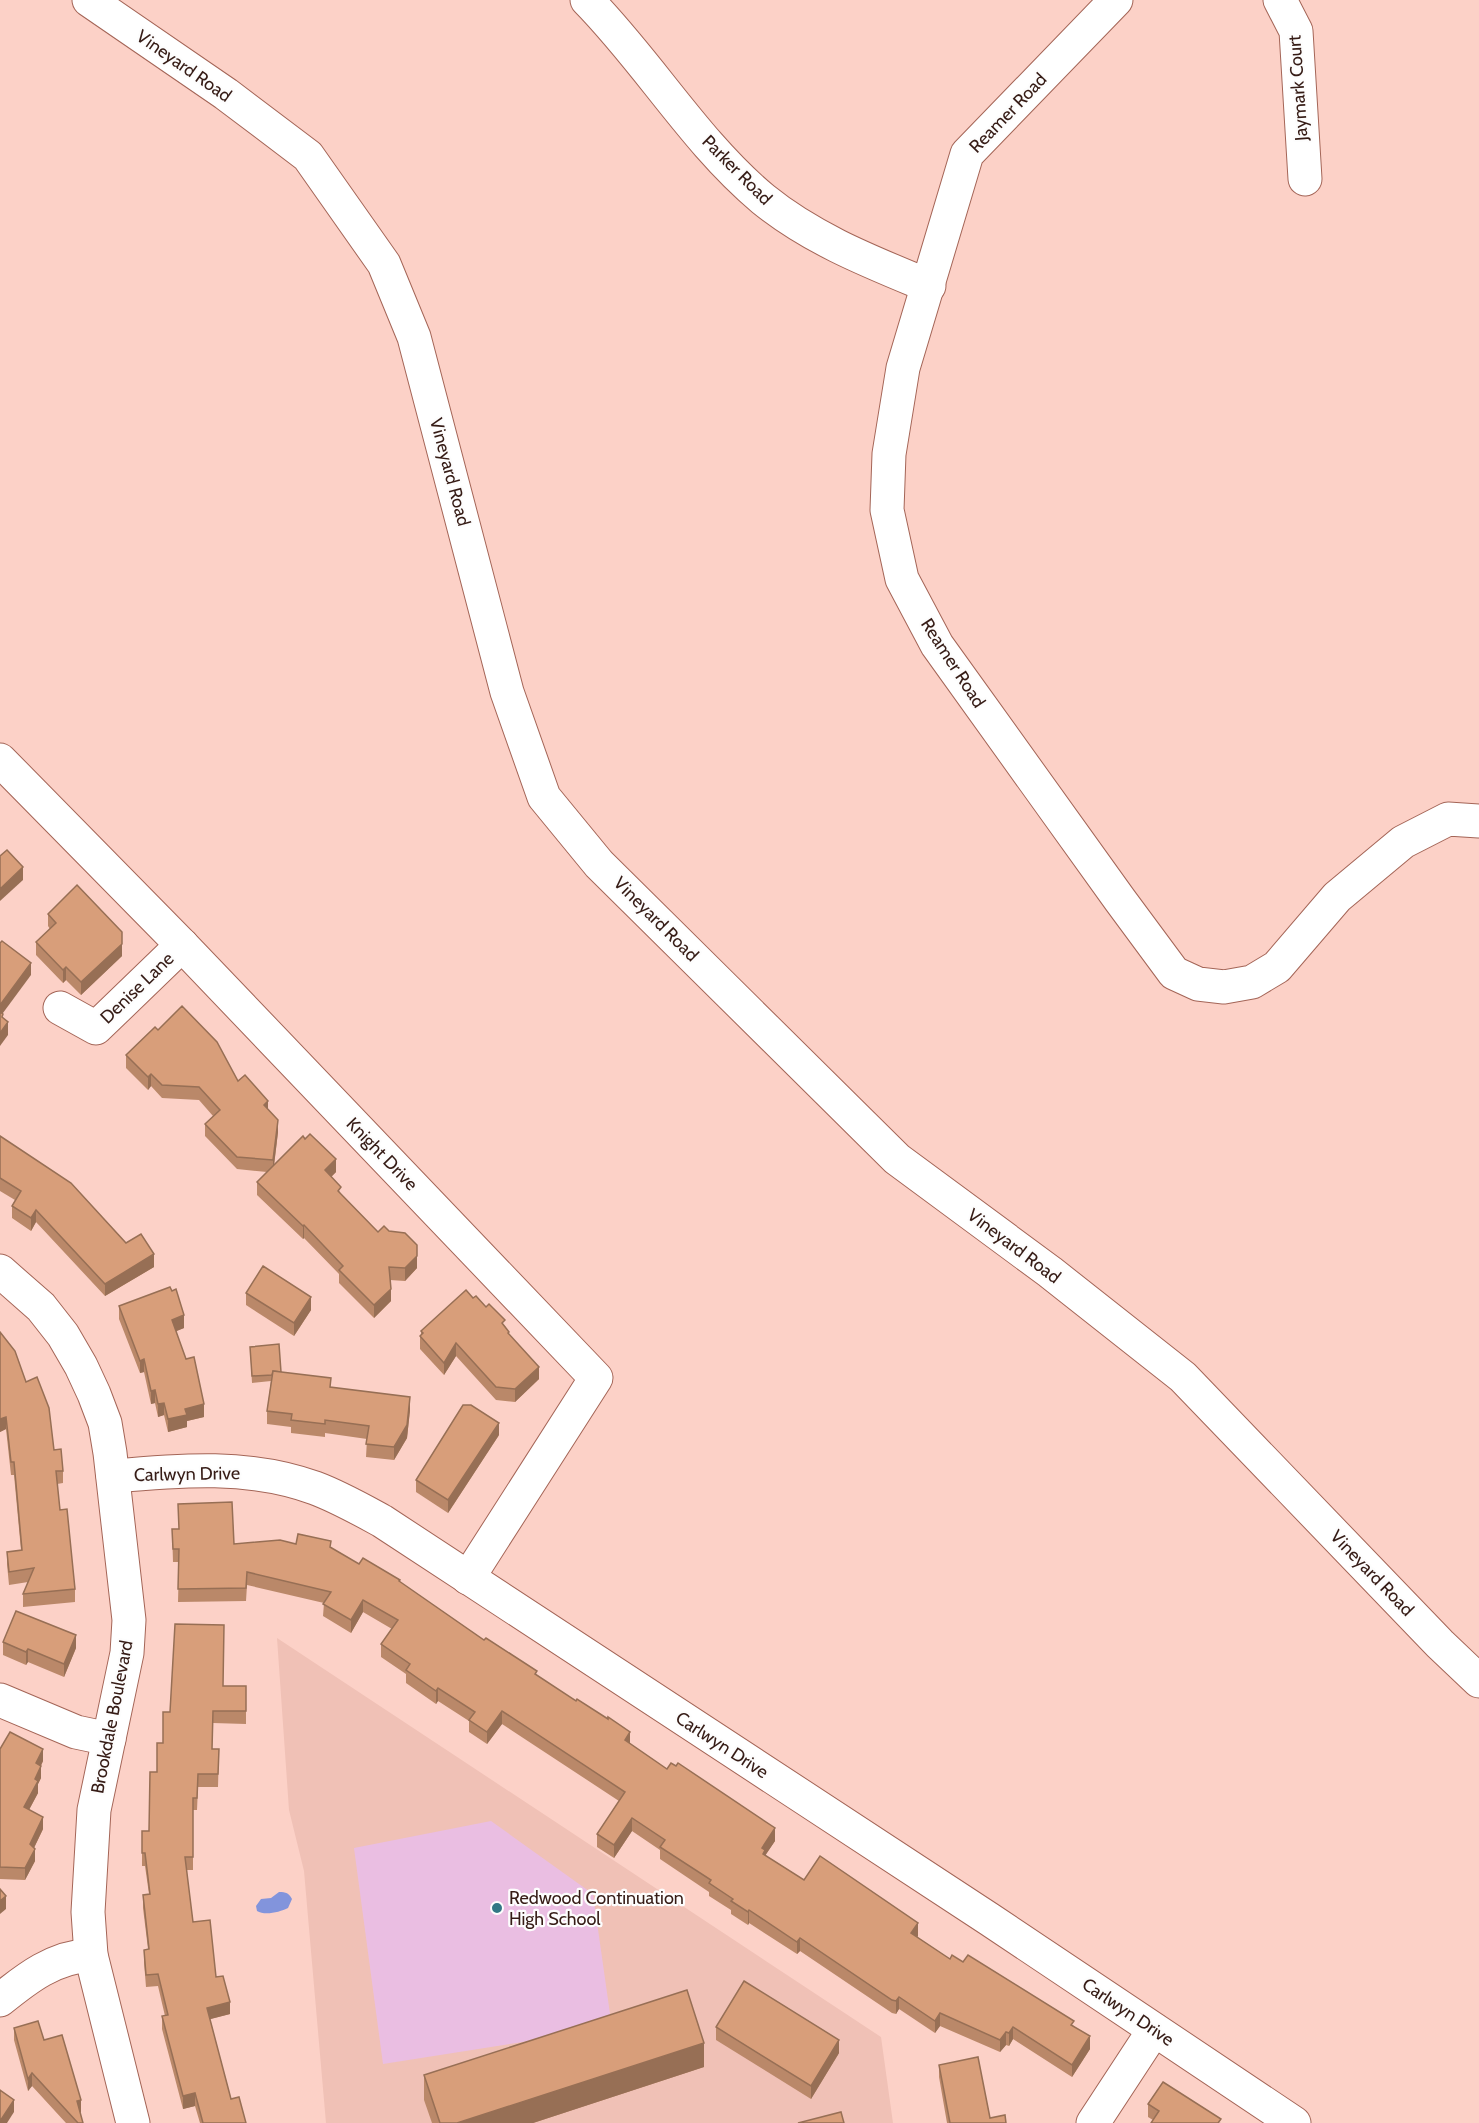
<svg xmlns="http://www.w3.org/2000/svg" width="1479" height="2123" viewBox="0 0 1479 2123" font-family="Cabin,sans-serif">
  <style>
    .built { fill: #f0c1b6 }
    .green { fill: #eabee2 }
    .water { fill: #8294dc }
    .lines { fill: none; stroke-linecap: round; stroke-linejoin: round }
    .minor-casing { stroke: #a46557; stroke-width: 35 }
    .minor { stroke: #fff; stroke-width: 33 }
    .wall { fill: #ba8869 }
    .shaded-wall { fill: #976f55 }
    .building { fill: #d89e7a; stroke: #976f55; stroke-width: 1.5 }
    .poi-dot { fill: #327785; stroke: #fdfdfd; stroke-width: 2 }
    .labels { text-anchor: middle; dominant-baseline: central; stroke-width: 4.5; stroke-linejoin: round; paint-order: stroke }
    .street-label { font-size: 18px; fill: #361c16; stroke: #fdfdfd }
    .poi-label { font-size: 18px; fill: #361c16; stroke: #fdfdfd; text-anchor: start }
  </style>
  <rect width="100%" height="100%" fill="#fcd1c7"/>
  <!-- built -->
  <path class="built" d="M277,1638L881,2037L893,2123H326L304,1871L289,1810Z"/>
  <!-- green -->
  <path class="green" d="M491,1821L593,1894L612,2028L383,2064L354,1848Z"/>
  <!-- water -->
  <path class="water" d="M279,1892C286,1892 289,1893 292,1899L288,1908C280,1912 265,1916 257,1911L256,1906L261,1899L271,1898Z"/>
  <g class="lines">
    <defs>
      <g id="minor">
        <path d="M89,0L226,94L308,156L384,264L414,337L507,692L544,797L599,864L897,1159L1050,1272L1183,1377L1440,1644L1479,1681"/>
        <path d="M587,0C649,63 695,142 763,199C812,239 871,262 929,286"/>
        <path d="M1116,0L967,154L903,368L889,454L887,510L902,579L937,645L1120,900L1174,973L1198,984L1224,987L1252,982L1277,967L1337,897L1403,842L1448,819L1479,821"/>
        <path d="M1280,0L1296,31L1305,179"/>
        <path d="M0,760L182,945L596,1378L468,1578"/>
        <path d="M60,1008L96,1028L182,945"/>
        <path d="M0,1271L41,1307L63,1335L81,1366L94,1394L105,1423L110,1453L129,1620L127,1653L94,1810L88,1912L91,1955L133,2123"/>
        <path d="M113,1476C181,1470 250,1464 315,1488C339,1497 360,1509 382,1521L989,1919L1294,2123"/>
        <path d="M0,1700L76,1732L109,1739"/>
        <path d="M0,2000C27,1978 54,1957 91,1955"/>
        <path d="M1093,2123L1154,2030"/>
      </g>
    </defs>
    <!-- minor casing -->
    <use href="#minor" class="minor-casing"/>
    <!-- minor -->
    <use href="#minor" class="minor"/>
  </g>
  <!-- wall -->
  <g class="wall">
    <path d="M48,914L122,945V956L81,995L66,980L63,983L36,955V942L50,929L48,926Z"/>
    <path d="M158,1030L238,1081L268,1110L278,1132L274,1166L336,1172L331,1177L341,1194L378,1232L417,1268L405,1281L390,1280L391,1301L374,1318L339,1283V1274L304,1238L303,1239L257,1195V1182L267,1172L237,1169L205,1136V1124L213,1116L199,1100L162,1098L151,1086L148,1090L126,1068V1055Z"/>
    <path d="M0,1136L126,1243L154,1267L105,1296L36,1222L31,1231L12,1218V1206L15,1200L0,1191Z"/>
    <path d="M246,1293L311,1310L294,1336L246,1305Z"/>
    <path d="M473,1298L505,1326L509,1335L539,1379L515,1402L496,1400L456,1356L444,1375L420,1349V1336L421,1335V1331Z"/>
    <path d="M119,1306L184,1328L176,1331L204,1417L187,1421V1427L168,1432L164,1415L158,1417L155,1403L151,1404L144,1372L140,1373L119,1319Z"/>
    <path d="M0,1332L26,1382L63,1471V1483L57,1484L60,1510L75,1589V1602L23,1607V1594L28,1582L9,1585L7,1564V1552L21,1550L14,1475H11L6,1429L0,1432Z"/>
    <path d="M250,1347L281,1372L410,1410L407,1438L394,1460L366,1457L367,1439L325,1433V1437L291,1433V1427L267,1424V1411L271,1381L252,1383Z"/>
    <path d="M499,1435L448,1513L416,1492V1480Z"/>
    <path d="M172,1529H178L234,1544H296L331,1548L359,1564L400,1582L484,1640L537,1675L630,1744L667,1769L775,1841L765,1855L804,1880L918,1936L917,1937L950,1959L963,1962L1074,2026L1090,2049L1072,2077L1013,2039L1009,2046L1006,2045L1000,2052L940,2026L935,2033L899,2009L896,2014L892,2013L800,1951L797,1954L749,1923L748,1925L731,1914V1910L709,1896V1892L660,1859V1850L632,1831L614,1858L597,1847V1834L619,1801L502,1724L487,1744L469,1732V1721L438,1701L436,1704L406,1683V1674L381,1657V1644L392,1629L363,1612L351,1633L323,1616L324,1603L247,1585L246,1601L178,1602L179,1562H173Z"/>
    <path d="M3,1642L76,1648L64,1677L28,1662L26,1665L3,1655Z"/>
    <path d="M223,1686H246V1724L213,1723L212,1749H219L218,1787H198L197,1810H193V1870H186L193,1922L216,1977L230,2014L210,2019L231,2099L246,2123H200L195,2106L183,2109L162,2029V2016H165L158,1986L146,1987L144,1962V1950L148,1949L143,1908V1895L149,1894L145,1866H142V1831H149L157,1772L170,1712Z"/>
    <path d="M0,1749L43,1761L41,1766V1778L38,1784V1793L29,1810L43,1829L34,1848L35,1861L25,1880L0,1879Z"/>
    <path d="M716,2027L839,2053L811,2099L716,2040Z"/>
    <path d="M14,2028L44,2040L81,2112L80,2113L83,2123H66L32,2086L28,2091L14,2040Z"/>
    <path d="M939,2065L990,2118L1006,2123H947L939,2077Z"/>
    <path d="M704,2067L533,2123H432L424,2100V2075Z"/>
    <path d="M1148,2104L1221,2123L1153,2120L1148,2117Z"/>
  </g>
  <!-- shaded-wall -->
  <g class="shaded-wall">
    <path d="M23,867V880L0,901V889Z"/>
    <path d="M122,932V956L81,995V982Z"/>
    <path d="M31,963V975L0,1017V1005Z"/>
    <path d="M66,967V980L63,983V970Z"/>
    <path d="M8,1022V1035L0,1046V1033Z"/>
    <path d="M151,1074V1086L148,1090V1077Z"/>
    <path d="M268,1101V1113L264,1105Z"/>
    <path d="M278,1120V1132L273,1173V1160Z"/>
    <path d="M336,1159V1172L325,1183V1170Z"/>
    <path d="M36,1210V1222L31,1231V1218Z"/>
    <path d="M304,1225V1238L303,1239V1226Z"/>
    <path d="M154,1254V1267L105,1296V1284Z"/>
    <path d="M417,1256V1268L405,1281V1268Z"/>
    <path d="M391,1289V1301L374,1318V1305Z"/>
    <path d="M311,1297V1310L294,1336V1323Z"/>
    <path d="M184,1315V1328L172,1333V1320Z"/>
    <path d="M456,1343V1356L444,1375V1363Z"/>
    <path d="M144,1359V1372L140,1373V1361Z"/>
    <path d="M539,1367V1379L515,1402V1389Z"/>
    <path d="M155,1390V1403L151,1404V1391Z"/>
    <path d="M410,1397V1410L407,1438L394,1460V1447Z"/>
    <path d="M164,1403V1415L158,1417V1404Z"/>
    <path d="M204,1404V1417L187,1421V1427L168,1432V1419L185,1409Z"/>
    <path d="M6,1417V1429L0,1432V1419Z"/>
    <path d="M499,1423V1435L448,1513V1500Z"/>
    <path d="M363,1600V1612L351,1633V1620Z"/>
    <path d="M76,1635V1648L64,1677V1664Z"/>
    <path d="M28,1649V1662L26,1665V1652Z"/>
    <path d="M438,1688V1701L436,1704V1691Z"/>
    <path d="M502,1711V1724L487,1744V1732Z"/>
    <path d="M630,1732V1744L625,1740Z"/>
    <path d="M43,1749V1761L36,1775V1763Z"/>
    <path d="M41,1766V1778L38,1784V1793L24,1819V1807L35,1779Z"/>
    <path d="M43,1817V1829L30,1856V1844Z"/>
    <path d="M632,1818V1831L614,1858V1845Z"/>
    <path d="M775,1828V1841L765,1856L763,1866L762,1848Z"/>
    <path d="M35,1849V1861L25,1880V1868Z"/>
    <path d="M6,1896V1909L0,1914V1901Z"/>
    <path d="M749,1910V1923L748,1925V1912Z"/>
    <path d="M918,1923V1936L911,1946V1933Z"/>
    <path d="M800,1938V1951L797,1954V1942Z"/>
    <path d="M899,1997V2009L896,2014V2001Z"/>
    <path d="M230,2002V2014L207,2020V2008Z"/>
    <path d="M940,2013V2026L935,2033V2021Z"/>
    <path d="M1013,2027V2039L1009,2046V2033Z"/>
    <path d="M1006,2032V2045L1000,2052V2040Z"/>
    <path d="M1090,2036V2049L1072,2077V2065Z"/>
    <path d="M839,2040V2053L811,2099V2086Z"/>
    <path d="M704,2043V2067L533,2123H457Z"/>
    <path d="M32,2073V2086L28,2091V2079Z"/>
    <path d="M195,2093V2106L183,2109V2096Z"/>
    <path d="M14,2100V2112L7,2123H0V2121Z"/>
    <path d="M81,2100V2112L77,2114V2101Z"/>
  </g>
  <!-- building -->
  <g class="building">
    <path d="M7,850L23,867L0,889V856Z"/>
    <path d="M77,885L122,932V944L81,982L66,967L63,970L36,942L56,923L48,914Z"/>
    <path d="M2,941L31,963L0,1005V943Z"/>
    <path d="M182,1006L217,1042L238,1081L245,1075L268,1101L264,1105L278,1120L273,1160L237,1157L205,1124L220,1110L199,1087L162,1085L151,1074L148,1077L126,1055L155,1027L158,1030Z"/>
    <path d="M0,1012L3,1014L2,1017L8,1022L0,1033Z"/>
    <path d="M310,1134L336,1159L325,1170L341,1187L338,1191L378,1232L384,1226L389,1231L405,1233L417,1245V1256L405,1268L389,1267L391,1289L374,1305L339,1270L343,1266L304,1225L303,1226L257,1182L303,1136L305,1139Z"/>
    <path d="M0,1136L71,1183L126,1243L141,1234L154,1254L105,1284L36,1210L31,1218L12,1206L21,1191L0,1178Z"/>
    <path d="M263,1266L311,1297L294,1323L246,1293Z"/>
    <path d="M170,1287L172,1291L176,1289L184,1315L172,1320L186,1359L194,1357L204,1404L185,1409L187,1415L168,1419L164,1403L158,1404L155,1390L151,1391L144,1359L140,1361L119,1306Z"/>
    <path d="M466,1290L473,1298L476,1296L486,1307L489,1304L505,1320L502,1323L509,1332L508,1333L539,1367L515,1389L496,1387L456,1343L444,1363L420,1336L423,1333L421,1331Z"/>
    <path d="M0,1332L15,1351L26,1382L37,1377L49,1408L54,1450L61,1449L63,1471H56L60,1510L67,1509L75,1589L23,1594L34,1568L9,1572L7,1552L22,1550L14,1462H11L6,1417L0,1419Z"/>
    <path d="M279,1344L281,1372L273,1371L272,1375L252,1376L250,1347Z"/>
    <path d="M273,1371L331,1378L330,1387L410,1397L407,1425L394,1447L366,1444L369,1426L325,1420V1424L291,1420L292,1414L267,1411Z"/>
    <path d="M463,1405H471L499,1423L448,1500L416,1480Z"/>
    <path d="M232,1502L234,1544L280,1540L296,1544L298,1534L331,1541L330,1547L359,1564L363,1558L400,1580L399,1581L484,1640L486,1638L537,1671L535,1674L576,1701L577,1699L608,1719V1717L630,1732L625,1740L667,1769L671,1763L676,1766L678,1763L775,1828L762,1848L765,1850L763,1854L804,1880L820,1856L918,1923L911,1933L950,1959L952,1955L963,1962L968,1955L1074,2021L1071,2025L1090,2036L1072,2065L1013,2027L1009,2033L1006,2032L1000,2040L940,2013L935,2021L899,1997L896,2001L892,2000L800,1938L797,1942L749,1910L748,1912L731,1901L733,1899L709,1883L711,1880L660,1847L665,1840L632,1818L614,1845L597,1834L625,1792L502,1711L487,1732L469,1720L475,1712L438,1688L436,1691L406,1670L410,1664L381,1644L398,1620L363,1600L351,1620L323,1604L331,1592L247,1572L246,1588L178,1589L179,1549H173L172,1529H179L178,1504Z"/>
    <path d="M16,1611L76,1635L64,1664L28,1649L26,1652L3,1642Z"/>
    <path d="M175,1624L224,1625L223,1686H246V1711H213L212,1749H219L218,1774H198L197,1798H193V1857H185L193,1922L210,1920L216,1977L223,1976L230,2002L207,2008L231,2099L239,2097L246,2123H203L195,2093L183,2096L162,2016L168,2015L158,1974L146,1975L144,1950L149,1949L143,1895L150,1894L145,1853H142V1831H149L150,1772H157V1743H163V1712H170Z"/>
    <path d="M10,1732L43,1749L36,1763L41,1766L35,1779L38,1781L24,1807L43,1817L30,1844L35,1849L25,1868L0,1867V1749Z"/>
    <path d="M0,1889L6,1896L0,1901Z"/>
    <path d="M744,1981L839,2040L811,2086L716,2027Z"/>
    <path d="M687,1990L704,2043L457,2123H440L424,2075Z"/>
    <path d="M38,2021L44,2040L62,2035L81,2100L77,2101L83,2123H78L32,2073L28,2079L14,2028Z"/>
    <path d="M978,2057L990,2118L1005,2115L1006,2123H950L939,2065Z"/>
    <path d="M1163,2082L1221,2119L1218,2123H1151L1159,2111L1148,2104Z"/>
    <path d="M0,2090L14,2100L0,2121Z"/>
    <path d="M841,2112L844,2123H798Z"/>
  </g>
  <!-- markers -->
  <circle class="poi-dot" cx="497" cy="1908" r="6"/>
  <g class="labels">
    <!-- street labels -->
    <g class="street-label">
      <text transform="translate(184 66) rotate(35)">Vineyard Road</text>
      <text transform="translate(1298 88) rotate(-94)">Jaymark Court</text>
      <text transform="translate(1008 113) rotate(-46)">Reamer Road</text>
      <text transform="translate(737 170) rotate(45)">Parker Road</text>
      <text transform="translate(450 472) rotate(75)">Vineyard Road</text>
      <text transform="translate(953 663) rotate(57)">Reamer Road</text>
      <text transform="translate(656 919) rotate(45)">Vineyard Road</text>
      <text transform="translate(137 988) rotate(-44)">Denise Lane</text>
      <text transform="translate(382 1154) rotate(46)">Knight Drive</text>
      <text transform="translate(1014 1246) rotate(37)">Vineyard Road</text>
      <text transform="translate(187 1474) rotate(-1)">Carlwyn Drive</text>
      <text transform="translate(1372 1573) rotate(46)">Vineyard Road</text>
      <text transform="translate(112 1717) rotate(-79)">Brookdale Boulevard</text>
      <text transform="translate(722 1745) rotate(33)">Carlwyn Drive</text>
      <text transform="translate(1128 2012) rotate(34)">Carlwyn Drive</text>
    </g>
    <!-- poi labels -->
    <g class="poi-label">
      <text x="509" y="1898">Redwood Continuation<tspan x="509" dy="21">High School</tspan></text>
    </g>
  </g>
</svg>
